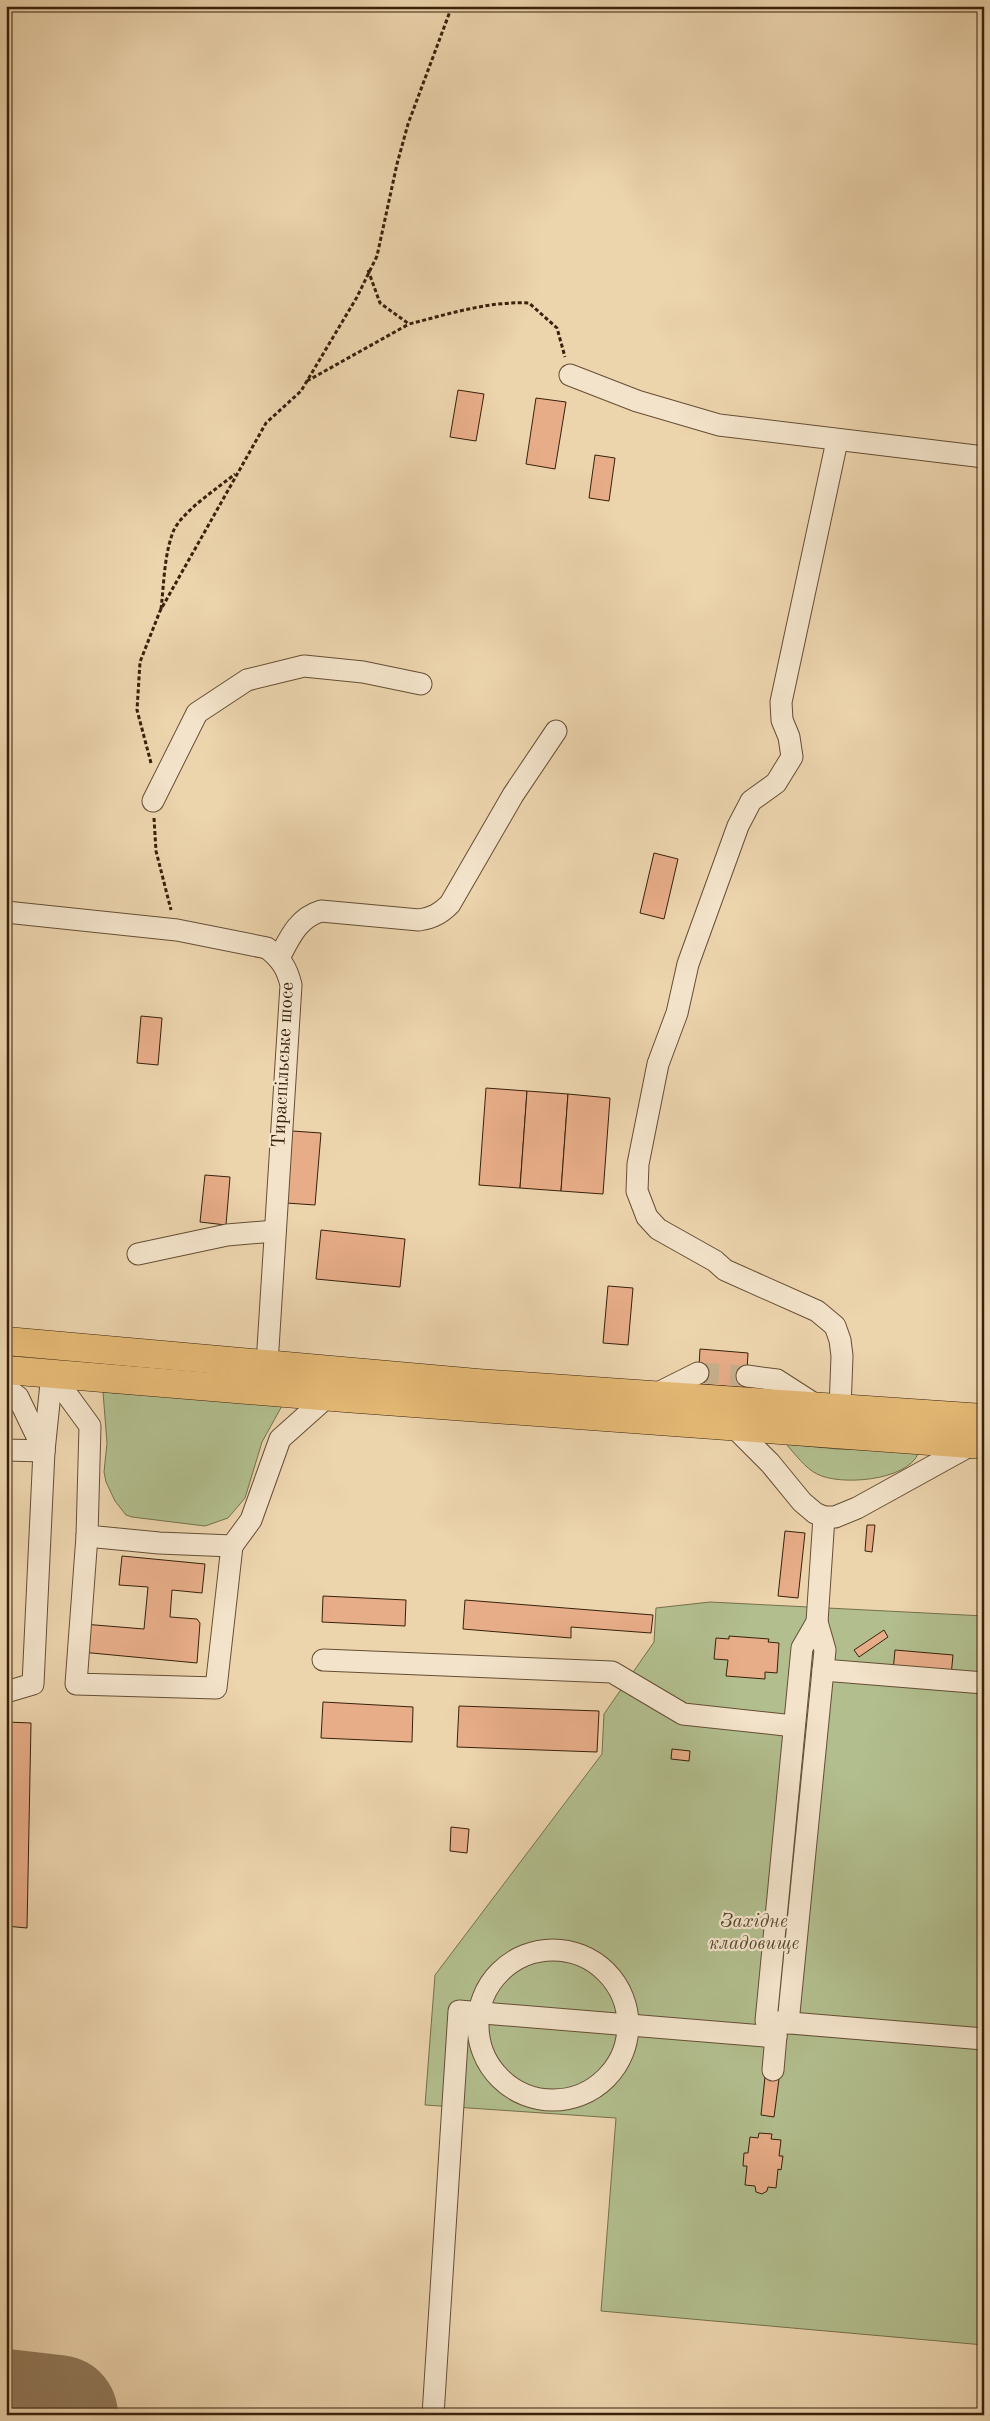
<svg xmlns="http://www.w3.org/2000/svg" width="990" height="2421" viewBox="0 0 990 2421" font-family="'Old Standard TT',serif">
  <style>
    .green { fill: #b2be8e; stroke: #75704c }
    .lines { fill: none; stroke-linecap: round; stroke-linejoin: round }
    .runway { stroke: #927a5c; stroke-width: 120 }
    .building { fill: #e7ad88; stroke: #38210b }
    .minor-tunnel { stroke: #c8b08d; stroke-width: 21; stroke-dasharray: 21 11; stroke-linecap: butt }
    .minor-casing { stroke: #654e34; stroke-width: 23 }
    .highway-casing { stroke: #38210b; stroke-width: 29 }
    .path { stroke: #38210b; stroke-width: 3; stroke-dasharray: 4 2.5; stroke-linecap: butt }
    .minor { stroke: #f3e3ca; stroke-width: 21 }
    .highway { stroke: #e6ba76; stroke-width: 28 }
    .labels { text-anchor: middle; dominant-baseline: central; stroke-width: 4.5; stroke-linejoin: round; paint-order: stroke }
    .street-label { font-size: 19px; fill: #38210b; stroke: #f3e3ca }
    .park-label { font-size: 19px; font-style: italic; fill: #56482c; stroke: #f3e3ca }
  </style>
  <rect width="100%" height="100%" fill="#ecd4ad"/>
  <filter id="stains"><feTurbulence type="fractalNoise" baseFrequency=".004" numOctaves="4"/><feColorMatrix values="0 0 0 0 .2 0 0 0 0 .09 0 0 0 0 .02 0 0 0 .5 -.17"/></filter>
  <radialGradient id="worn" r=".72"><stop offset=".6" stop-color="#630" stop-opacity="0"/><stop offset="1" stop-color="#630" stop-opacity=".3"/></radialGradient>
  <!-- green -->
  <g class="green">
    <path d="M103,1392L283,1404L262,1442L245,1498L228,1518L205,1526L132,1517L126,1515L115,1501L106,1482L104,1472L107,1443Z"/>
    <path d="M786,1444L837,1449L914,1451L918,1454C906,1481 840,1486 817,1474C805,1468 795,1454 786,1444Z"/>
    <path d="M710,1602L984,1616V2345L601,2311L616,2118L425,2105L435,1975L602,1754L604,1714L654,1642L656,1608Z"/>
  </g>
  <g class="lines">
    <!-- runway -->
    <path class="runway" d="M6,2409L58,2415"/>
  </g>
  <!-- building -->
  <g class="building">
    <path d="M458,390L484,394L476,441L450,437Z"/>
    <path d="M536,398L566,402L555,469L526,464Z"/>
    <path d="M595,455L615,458L609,501L589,498Z"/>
    <path d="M654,853L678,859L664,919L640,913Z"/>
    <path d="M141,1016L162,1018L158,1065L137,1063Z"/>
    <path d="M486,1088L527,1091L520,1188L479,1185Z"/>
    <path d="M527,1091L568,1094L561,1191L520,1188Z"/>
    <path d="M568,1094L610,1098L603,1194L561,1191Z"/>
    <path d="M292,1131L321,1133L315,1205L286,1203Z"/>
    <path d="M205,1175L230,1177L226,1225L200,1222Z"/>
    <path d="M321,1230L405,1239L400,1287L316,1279Z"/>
    <path d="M608,1286L633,1288L628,1345L603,1343Z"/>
    <path d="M700,1349L748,1353L746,1388L698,1384Z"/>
    <path d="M867,1525H875L872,1552L865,1551Z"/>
    <path d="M785,1531L805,1533L798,1598L778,1596Z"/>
    <path d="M122,1556L205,1564L202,1593L172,1590L170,1617L197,1619L200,1623L197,1663L81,1652L83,1624L144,1629L148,1587L119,1585Z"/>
    <path d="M323,1596L406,1600L405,1626L322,1622Z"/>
    <path d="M465,1600L653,1615L651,1633L571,1627V1638L463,1629Z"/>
    <path d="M884,1630L888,1637L859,1657L854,1650Z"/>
    <path d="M729,1636L769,1639L768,1642L779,1643L777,1673L765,1672V1679L726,1676L728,1660L714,1659L716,1638L729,1639Z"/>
    <path d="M895,1650L953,1655L951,1676L893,1671Z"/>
    <path d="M323,1702L413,1707L412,1742L321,1738Z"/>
    <path d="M459,1706L599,1711L597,1752L457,1747Z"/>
    <path d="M6,1722L31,1723L27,1928L6,1926Z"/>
    <path d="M672,1749L690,1751L689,1761L671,1759Z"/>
    <path d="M451,1827L469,1829L467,1853L450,1851Z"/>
    <path d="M765,2077L779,2079L774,2117L761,2115Z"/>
    <path d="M759,2133L772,2134L771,2139L781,2140L779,2156H783L781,2170L778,2169L776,2188L768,2187L767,2191L762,2194L756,2192L755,2186L745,2185L747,2166H743L744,2153H748L750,2137L758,2138Z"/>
  </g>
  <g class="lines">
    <!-- minor-tunnel -->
    <path class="minor-tunnel" d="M698,1373L747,1376"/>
    <defs>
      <g id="minor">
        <path d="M570,375L637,401L719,425L984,457"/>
        <path d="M837,441L781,702L782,720L789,737L792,757L776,783L751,801L738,826L688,964L677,1013L658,1064L638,1164L637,1191L647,1217L658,1229L715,1261L725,1270L817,1311L835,1326L840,1340L842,1356L840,1409"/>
        <path d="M153,801L197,713L247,680L304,666L363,672L421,684"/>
        <path d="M6,912L177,930L267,948C281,959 287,968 291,985L267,1364"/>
        <path d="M279,958C290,937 298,918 321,911L419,920C432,918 440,914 450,904L513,795L556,731"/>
        <path d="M138,1254L227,1235L275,1231"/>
        <path d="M52,1374L90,1426L87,1536L159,1543L232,1546L251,1520L280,1439L327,1397"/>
        <path d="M747,1376L777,1380L819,1407"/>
        <path d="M6,1388L18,1397L44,1451"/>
        <path d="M652,1396L698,1373"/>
        <path d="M734,1427L770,1463L802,1502L815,1513L824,1517H835L857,1508L973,1444"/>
        <path d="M6,1450L44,1451"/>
        <path d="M87,1536L76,1684L216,1688L232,1546"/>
        <path d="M817,1622L802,1648L766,2021L984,2039"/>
        <path d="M323,1660L612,1672L683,1714L794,1726"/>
        <path d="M823,1670L984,1683"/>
        <path d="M6,1692L33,1684L44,1451L52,1374"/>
        <circle cx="553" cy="2025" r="75"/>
        <path d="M788,2023L825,1650L817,1622L824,1517"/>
        <path d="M773,2070L777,2024"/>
        <path d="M433,2415L459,2011L776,2037"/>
      </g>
      <g id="highway">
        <path d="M6,1341L477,1383L984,1418"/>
        <path d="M6,1370L345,1398L984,1445"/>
      </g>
    </defs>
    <!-- minor casing -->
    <use href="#minor" class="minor-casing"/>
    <!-- highway casing -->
    <use href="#highway" class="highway-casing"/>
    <!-- path -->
    <g class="path">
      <path d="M368,270L380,303L409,324C449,314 488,301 529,303L557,328L565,357"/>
      <path d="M307,381L409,324"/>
      <path d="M161,609C164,584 164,556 173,532C181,512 218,488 235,474"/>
      <path d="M151,763L137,710L140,662L160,611L266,423L301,391L357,297L377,256L397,164L408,124L452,6"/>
      <path d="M154,818L156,851L171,910"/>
    </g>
    <!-- minor -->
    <use href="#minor" class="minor"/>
    <!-- highway -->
    <use href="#highway" class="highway"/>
  </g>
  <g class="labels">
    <!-- street labels -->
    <g class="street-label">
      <text transform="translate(284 1065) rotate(-87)">Тираспільське шосе</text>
    </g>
    <!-- park labels -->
    <g class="park-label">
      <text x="754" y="1922">Західне<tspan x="754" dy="22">кладовище</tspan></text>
    </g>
  </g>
  <!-- margin -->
  <rect width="990" height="2421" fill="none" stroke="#ecd4ad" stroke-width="25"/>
  <rect x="8" y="8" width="975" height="2406" fill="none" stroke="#38210b" stroke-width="2.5"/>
  <rect x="12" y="12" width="965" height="2396" fill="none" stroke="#38210b"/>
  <rect width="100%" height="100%" filter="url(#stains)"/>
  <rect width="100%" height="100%" fill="url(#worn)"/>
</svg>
